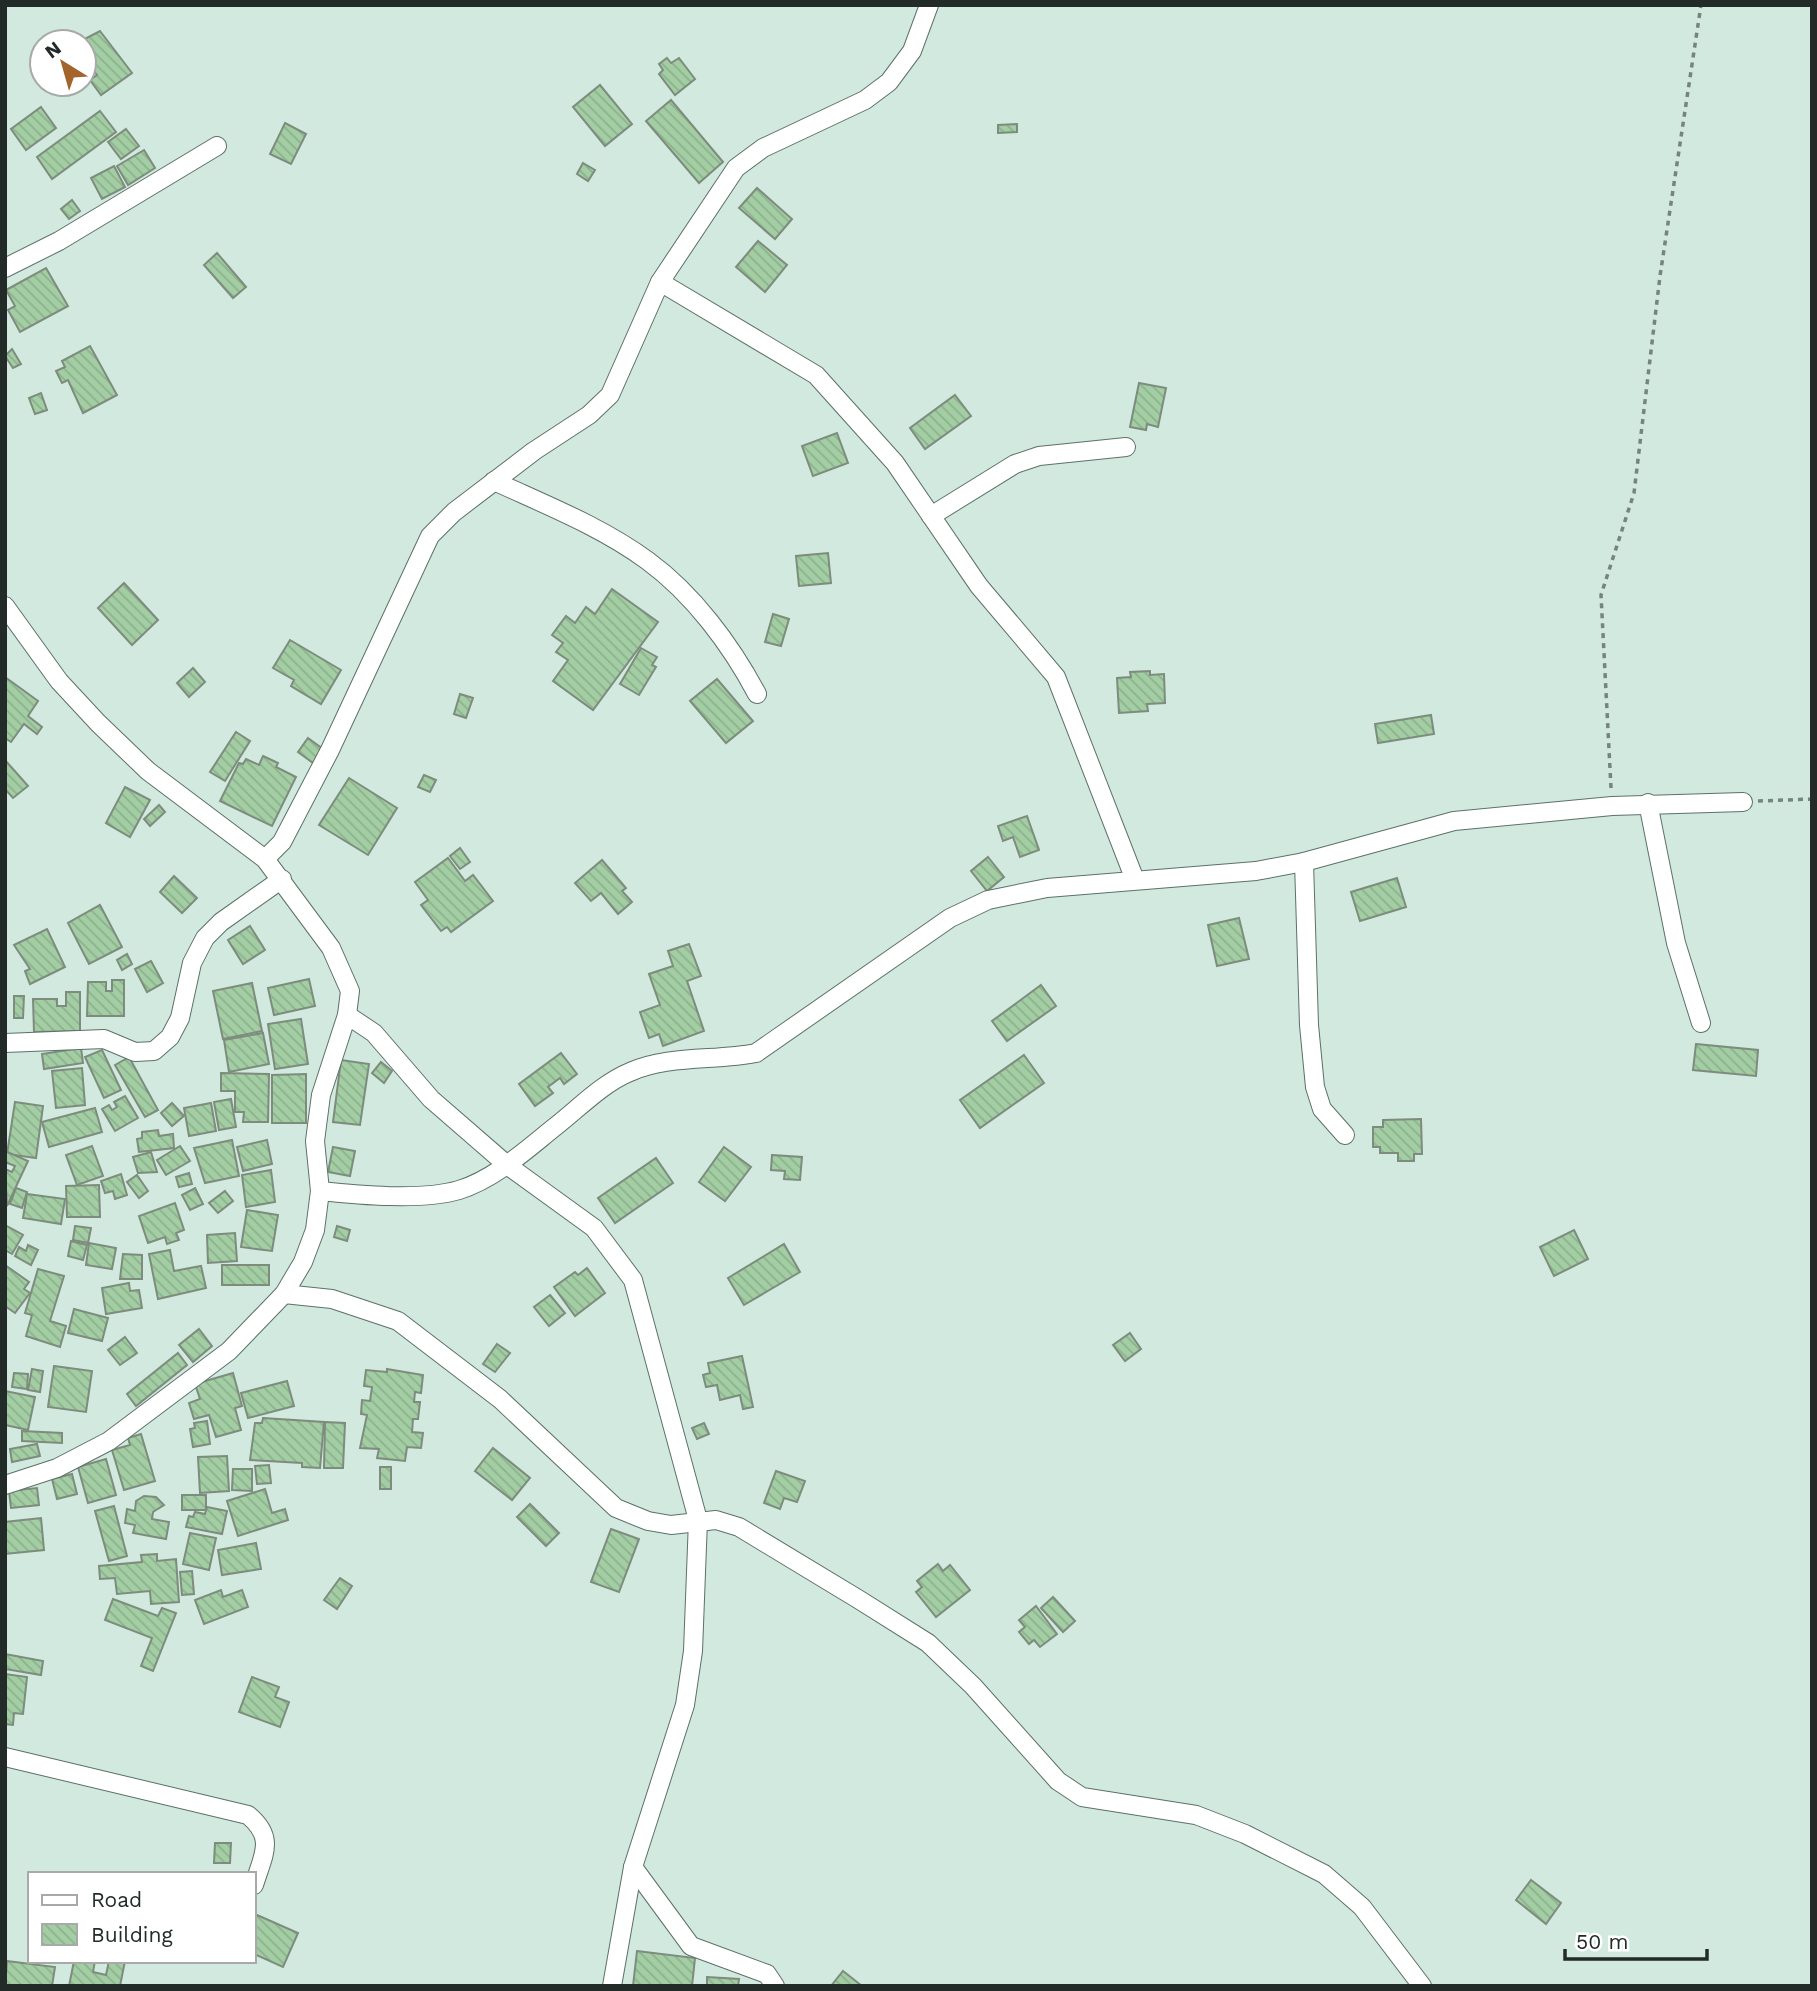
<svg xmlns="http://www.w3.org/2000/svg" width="1817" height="1991" viewBox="0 0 1817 1991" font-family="'Work Sans',sans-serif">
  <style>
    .building { fill: url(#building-back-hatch); stroke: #7d8c7d; stroke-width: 2 }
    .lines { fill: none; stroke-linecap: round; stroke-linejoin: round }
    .street-casing { stroke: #5c7168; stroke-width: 20 }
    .path { stroke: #75857e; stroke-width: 3.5; stroke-dasharray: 5 5; stroke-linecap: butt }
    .street { stroke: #fff; stroke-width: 18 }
  </style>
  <defs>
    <pattern id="building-back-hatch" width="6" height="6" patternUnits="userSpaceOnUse" patternTransform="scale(1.75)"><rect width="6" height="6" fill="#a3cea4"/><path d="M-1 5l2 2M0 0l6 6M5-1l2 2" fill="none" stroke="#8cb18d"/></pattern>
  </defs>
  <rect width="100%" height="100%" fill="#d1e9de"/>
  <!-- building -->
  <g class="building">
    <path d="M100,31L132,73L101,95L90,80L97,75L86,61L84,63V42H79Z"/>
    <path d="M667,58L671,63L679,58L695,79L675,95L659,74L663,70L659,64Z"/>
    <path d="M600,85L632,124L605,146L573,107Z"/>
    <path d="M671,100L723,162L699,183L646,121Z"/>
    <path d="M41,107L56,128L26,150L11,129Z"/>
    <path d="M100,111L116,132L52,179L37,157Z"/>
    <path d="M285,123L306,134L291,164L270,154Z"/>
    <path d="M1017,124V132L998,133V125Z"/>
    <path d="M126,129L139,146L121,159L108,142Z"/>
    <path d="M144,150L155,168L128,185L117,166Z"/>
    <path d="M583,163L595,170L588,181L577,174Z"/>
    <path d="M114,166L125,187L102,199L91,178Z"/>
    <path d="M757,188L792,219L775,239L739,208Z"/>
    <path d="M72,200L80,211L69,219L61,209Z"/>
    <path d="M758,241L787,265L765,292L736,267Z"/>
    <path d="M217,253L246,287L233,298L204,265Z"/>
    <path d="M46,268L68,306L20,332L8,310L15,306L6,290Z"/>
    <path d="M90,346L117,395L83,413L68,380L62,383L56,371L65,367L62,361Z"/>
    <path d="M12,349L21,364L13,368L5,356Z"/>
    <path d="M1139,383L1166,388L1158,427L1147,424L1146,430L1130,427Z"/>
    <path d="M41,393L47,410L35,414L29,398Z"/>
    <path d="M955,395L971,416L925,449L910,428Z"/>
    <path d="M837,433L848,463L813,476L802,446Z"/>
    <path d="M828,553L831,583L799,586L796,556Z"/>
    <path d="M124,583L158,620L132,645L98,608Z"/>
    <path d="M612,589L658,622L593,710L553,681L568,660L556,652L563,643L552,635L566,616L575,623L586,607L595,614Z"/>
    <path d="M773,614L789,619L781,646L765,642Z"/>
    <path d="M290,640L341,670L321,704L291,686L294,680L273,668Z"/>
    <path d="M641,648L657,657L652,665L656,667L639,695L620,684Z"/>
    <path d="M193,668L205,682L189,697L177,683Z"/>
    <path d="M1150,671V675L1164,674L1165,703L1147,704L1148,711L1119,713L1117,678L1131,677L1130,672Z"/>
    <path d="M5,677L38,701L28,716L42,727L37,734L24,724L11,742L5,738Z"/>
    <path d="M717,679L753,721L726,743L690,701Z"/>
    <path d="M460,694L473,698L466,718L454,714Z"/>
    <path d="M1431,715L1434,734L1378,743L1375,724Z"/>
    <path d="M236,732L250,741L225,781L210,772Z"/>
    <path d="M308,738L323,749L313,763L298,752Z"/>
    <path d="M263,756L278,763L276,767L296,777L272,826L220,801L239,763L243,764L246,759L259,765Z"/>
    <path d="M5,760L28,786L13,798L5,789Z"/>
    <path d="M424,775L436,780L430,792L418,787Z"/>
    <path d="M349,778L397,808L368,855L319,825Z"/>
    <path d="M125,787L150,800L130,837L106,823Z"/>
    <path d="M159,805L165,812L150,826L144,819Z"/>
    <path d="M1027,816L1039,850L1020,857L1013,837L1003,841L998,826Z"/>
    <path d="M460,848L470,862L460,869L450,856Z"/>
    <path d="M988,857L1004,877L987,891L971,871Z"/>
    <path d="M448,858L465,881L473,875L493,901L451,932L447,927L441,931L421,905L428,900L415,882Z"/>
    <path d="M602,860L626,888L622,891L632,902L618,914L601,893L591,901L575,883Z"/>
    <path d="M174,876L197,898L182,913L160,892Z"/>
    <path d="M1397,878L1406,907L1360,921L1351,892Z"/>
    <path d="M100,905L122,947L89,964L68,923Z"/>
    <path d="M1239,918L1249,959L1217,966L1208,925Z"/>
    <path d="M250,926L265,950L243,964L228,940Z"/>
    <path d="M47,929L65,967L30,984L25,971L30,969L14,945Z"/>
    <path d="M689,944L701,976L687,981L704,1031L663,1046L659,1034L649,1038L640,1012L660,1005L649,974L673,966L668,951Z"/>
    <path d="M127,954L132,964L122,970L117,960Z"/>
    <path d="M151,961L163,983L147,992L135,969Z"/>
    <path d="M309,979L315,1006L274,1015L268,988Z"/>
    <path d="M112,980H124V1016H87L88,982H106V991H112Z"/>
    <path d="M252,983L262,1031L223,1039L213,991Z"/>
    <path d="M1041,985L1056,1006L1007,1041L992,1021Z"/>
    <path d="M66,992H80V1031L34,1032L33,999H57V1006H66Z"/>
    <path d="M14,996H24L23,1018H14Z"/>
    <path d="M301,1019L308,1064L275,1069L268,1024Z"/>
    <path d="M263,1033L269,1064L229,1072L224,1040Z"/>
    <path d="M1696,1044L1758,1050L1756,1076L1693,1070Z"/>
    <path d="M81,1048L83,1063L44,1069L42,1054Z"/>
    <path d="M102,1050L121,1090L104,1098L85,1057Z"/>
    <path d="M561,1053L577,1074L564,1084L560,1078L548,1087L553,1093L535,1106L519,1084Z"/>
    <path d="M1024,1055L1044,1083L980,1128L960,1100Z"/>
    <path d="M129,1057L158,1110L145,1117L115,1065Z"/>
    <path d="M341,1060L369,1064L360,1125L333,1122Z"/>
    <path d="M381,1062L392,1071L384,1083L372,1073Z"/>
    <path d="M82,1068L85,1105L56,1108L52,1071Z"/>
    <path d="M221,1073L269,1074L268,1122H243L244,1112H235V1091H221Z"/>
    <path d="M306,1074V1123H272V1075Z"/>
    <path d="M125,1096L138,1118L115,1131L102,1109L109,1105L112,1110L117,1107L114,1102Z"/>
    <path d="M231,1099L236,1127L219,1130L214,1102Z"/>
    <path d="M15,1102L43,1106L36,1158L7,1154Z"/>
    <path d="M172,1103L184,1116L172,1126L161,1113Z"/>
    <path d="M211,1103L216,1131L189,1136L184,1108Z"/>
    <path d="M95,1108L102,1132L49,1147L42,1122Z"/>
    <path d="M1421,1119L1422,1154H1414V1161H1398V1153H1380V1147H1373V1127H1383V1120Z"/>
    <path d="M158,1130L159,1136L173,1134L174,1148L139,1152L137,1139L142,1138V1132Z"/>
    <path d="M232,1140L239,1176L205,1183L194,1148Z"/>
    <path d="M267,1140L272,1164L243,1171L237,1147Z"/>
    <path d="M92,1146L103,1176L77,1185L66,1155Z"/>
    <path d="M180,1146L190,1161L166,1175L157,1160Z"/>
    <path d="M333,1147L355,1151L350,1176L328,1172Z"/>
    <path d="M724,1147L751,1167L725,1201L699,1182Z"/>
    <path d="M5,1151L28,1161L7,1206L5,1169L12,1172L15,1166L5,1162Z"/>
    <path d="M151,1152L157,1172L138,1173L133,1157Z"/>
    <path d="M772,1155L802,1157L800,1180L784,1179L785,1171L771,1170Z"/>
    <path d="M656,1158L673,1183L615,1223L598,1198Z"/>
    <path d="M271,1170L275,1202L246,1207L242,1175Z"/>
    <path d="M189,1173L192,1184L179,1187L176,1177Z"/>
    <path d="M121,1174L127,1195L115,1199L113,1191L105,1193L101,1181Z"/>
    <path d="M137,1175L148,1191L139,1198L127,1182Z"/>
    <path d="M99,1185L100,1217H67L66,1186Z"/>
    <path d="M16,1188L27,1192L22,1208L10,1204Z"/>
    <path d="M195,1188L203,1204L190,1210L182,1195Z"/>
    <path d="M225,1191L233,1201L218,1213L209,1203Z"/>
    <path d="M27,1194L65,1199L61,1224L23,1218Z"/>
    <path d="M175,1203L184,1230L176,1233L179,1240L167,1244L165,1237L148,1243L139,1216Z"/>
    <path d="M247,1210L278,1215L272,1251L241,1247Z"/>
    <path d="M5,1225L23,1235L12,1254L5,1250Z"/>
    <path d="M75,1226L91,1228L88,1243L73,1240Z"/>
    <path d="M337,1226L350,1230L347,1241L334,1237Z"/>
    <path d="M1574,1230L1588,1259L1554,1276L1540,1247Z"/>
    <path d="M235,1233L237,1261L208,1263L207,1235Z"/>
    <path d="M71,1241L87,1245L83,1260L68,1256Z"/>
    <path d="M89,1243L116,1248L112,1269L86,1265Z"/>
    <path d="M784,1244L800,1272L744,1305L728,1278Z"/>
    <path d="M28,1245L38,1250L31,1265L15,1256L19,1247L26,1251Z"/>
    <path d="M170,1250L174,1271L201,1266L206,1288L158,1299L149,1254Z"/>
    <path d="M123,1254L142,1255V1279H120Z"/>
    <path d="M5,1265L29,1282L24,1289L30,1293L15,1313L5,1306Z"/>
    <rect x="222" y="1265" width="47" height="20"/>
    <path d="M587,1268L605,1293L575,1316L554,1287L575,1272L578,1275Z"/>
    <path d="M38,1269L64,1276L50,1321L66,1326L60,1347L26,1336L32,1315L25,1313Z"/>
    <path d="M129,1283L130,1291L139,1290L142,1308L106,1314L102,1288Z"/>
    <path d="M550,1295L565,1313L549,1326L534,1307Z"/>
    <path d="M74,1309L108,1318L102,1341L68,1333Z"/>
    <path d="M199,1329L212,1346L193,1362L179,1345Z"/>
    <path d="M1130,1333L1141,1349L1125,1361L1113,1345Z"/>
    <path d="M125,1337L137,1353L120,1365L108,1350Z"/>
    <path d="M497,1344L510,1353L495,1372L483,1364Z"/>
    <path d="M178,1353L187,1365L136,1406L127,1394Z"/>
    <path d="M742,1356L753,1407L743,1409L740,1395L720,1400L717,1385L706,1387L703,1375L710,1373L708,1363Z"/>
    <path d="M54,1366L92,1371L86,1412L48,1407Z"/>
    <path d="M32,1369L43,1371L40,1392L28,1390Z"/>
    <path d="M387,1369L423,1375L421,1393L415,1392L414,1402H420L418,1419H413L412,1432L423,1433L421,1448L407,1447L405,1461L377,1458L379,1449L360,1448L367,1415L361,1414L362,1400L370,1401L372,1387L364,1386L366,1370L387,1372Z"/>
    <path d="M14,1373L28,1374L27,1389L12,1387Z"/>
    <path d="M233,1373L242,1406L235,1408L241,1430L216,1437L209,1415L194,1419L189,1403L200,1399L195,1384Z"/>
    <path d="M287,1381L294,1406L248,1418L241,1393Z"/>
    <path d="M5,1391L35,1397L28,1430L5,1425Z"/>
    <path d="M263,1418L324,1422L320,1468L302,1467V1463L250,1460L255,1423H262Z"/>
    <path d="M207,1421L210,1444L193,1447L190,1429L195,1428L194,1423Z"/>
    <path d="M325,1422L345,1423L343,1468H324Z"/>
    <path d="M704,1423L709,1434L697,1439L692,1428Z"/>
    <path d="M22,1431L62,1433V1443L22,1441Z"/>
    <path d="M141,1434L155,1481L124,1490L112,1450L130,1445L128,1438Z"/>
    <path d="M37,1444L40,1456L12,1462L10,1449Z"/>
    <path d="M493,1448L530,1478L512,1500L475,1471Z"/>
    <path d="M227,1456L229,1491L200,1493L198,1457Z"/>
    <path d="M106,1459L116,1495L88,1503L78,1467Z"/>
    <path d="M269,1465L271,1483L257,1484L255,1466Z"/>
    <rect x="380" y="1467" width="11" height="22"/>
    <path d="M233,1469H252V1491L232,1490Z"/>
    <path d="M776,1471L805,1481L797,1502L784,1498L780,1509L764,1503Z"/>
    <path d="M72,1474L77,1494L57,1499L52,1479Z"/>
    <path d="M37,1488L39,1505L11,1508L9,1491Z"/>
    <path d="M265,1489L272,1513L285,1509L288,1520L238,1536L227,1501Z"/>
    <rect x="182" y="1495" width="24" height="15"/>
    <path d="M144,1496L156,1497L164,1505L153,1512L152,1519L169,1522L166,1539L133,1533L135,1525L125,1523L127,1509L135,1511L136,1501Z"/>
    <path d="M530,1504L559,1533L546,1546L517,1517Z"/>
    <path d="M114,1506L127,1556L109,1561L95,1511Z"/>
    <path d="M207,1507L227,1511L222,1534L186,1527L189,1516L193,1517L195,1512L205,1514Z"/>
    <path d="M41,1518L44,1550L5,1554V1522Z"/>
    <path d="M611,1529L639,1539L619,1592L591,1582Z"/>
    <path d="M190,1533L216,1538L209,1570L183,1564Z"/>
    <path d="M256,1543L261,1569L222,1575L218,1550Z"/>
    <path d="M157,1554V1561L176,1559L179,1602L151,1604L150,1591L117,1594L115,1578L100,1579L99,1566L142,1562L141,1555Z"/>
    <path d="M938,1564L943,1571L950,1565L970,1590L936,1617L916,1592L922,1587L917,1581Z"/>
    <path d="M192,1571L194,1594L182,1595L180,1572Z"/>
    <path d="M340,1578L352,1586L337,1609L324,1600Z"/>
    <path d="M221,1590L223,1597L242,1590L248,1607L204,1624L195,1600Z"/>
    <path d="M1053,1597L1075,1621L1063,1632L1041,1608Z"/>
    <path d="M113,1599L158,1616L162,1608L176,1613L153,1671L141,1666L152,1638L105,1620Z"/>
    <path d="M1036,1606L1057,1634L1040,1647L1034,1640L1029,1644L1019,1632L1025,1627L1019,1620Z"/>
    <path d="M5,1654L43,1661L41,1675L5,1669Z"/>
    <path d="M5,1674L27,1677L23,1714L14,1713L13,1725L5,1724Z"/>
    <path d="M252,1677L279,1687L275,1697L289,1702L280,1727L239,1712Z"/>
    <path d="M215,1843H231L230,1863H214Z"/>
    <path d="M1531,1880L1561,1903L1546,1924L1516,1900Z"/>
    <path d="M257,1915L298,1933L283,1967L254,1954V1921Z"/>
    <path d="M637,1951L695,1958L692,1986H633Z"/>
    <path d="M7,1961L55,1967L52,1986H5Z"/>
    <path d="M74,1961H95L93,1972L106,1975L109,1961H125L120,1986H69Z"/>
    <path d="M843,1971L862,1986H831Z"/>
    <path d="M707,1977L739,1979L738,1986H707Z"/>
  </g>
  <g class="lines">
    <defs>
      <g id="street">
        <path d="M5,268L59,241L217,146"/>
        <path d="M660,282L816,375L895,463L979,586L1056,677L1135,880"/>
        <path d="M494,481C546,505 602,527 648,561C693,594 731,645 757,694"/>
        <path d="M931,516L1015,464L1039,456L1126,447"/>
        <path d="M5,606L59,681L98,723L148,771L265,859L331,948L350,991L347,1015L321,1095L315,1141L320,1191L315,1230L303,1262L284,1294L229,1351L109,1441L57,1468L5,1485"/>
        <path d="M1648,803L1676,943L1701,1023"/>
        <path d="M265,859L282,842L330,750L430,536L454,512L534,451L589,415L610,395L660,282L736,168L763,148L865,100L889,82L912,51L929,5"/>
        <path d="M1304,862L1309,1025L1315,1087L1322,1109L1345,1135"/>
        <path d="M347,1015L374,1033L431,1099L507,1165L594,1228L633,1280L698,1520L693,1651L685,1705L633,1867L612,1986"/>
        <path d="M5,1043L104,1039L135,1052L154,1051L170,1037L180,1018L192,963L205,938L221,922L282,879"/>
        <path d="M320,1191C358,1195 422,1201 459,1190C495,1179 527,1149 556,1126C579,1108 603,1083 630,1072C668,1055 716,1061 756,1053L950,918L988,900L1047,888L1256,871L1304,862L1454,821L1612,806L1743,802"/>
        <path d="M284,1294L332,1299L398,1321L500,1399L616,1508L648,1521L671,1525L716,1520L739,1527L858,1599L928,1643L973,1686L1058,1781L1082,1797L1196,1815L1245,1834L1324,1874L1362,1907L1422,1986"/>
        <path d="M5,1757L248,1815C276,1838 263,1855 254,1885"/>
        <path d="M633,1867L691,1946L767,1974L775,1986"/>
      </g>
    </defs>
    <!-- street casing -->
    <use href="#street" class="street-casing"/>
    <!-- path -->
    <g class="path">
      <path d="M1611,788L1601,595L1634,493L1660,276L1701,5"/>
      <path d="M1758,801L1812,799"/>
    </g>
    <!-- street -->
    <use href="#street" class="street"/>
  </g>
  <!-- border -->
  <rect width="1817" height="1991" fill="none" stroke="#222b27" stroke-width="14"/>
  <!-- legend -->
  <rect x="28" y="1872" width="228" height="91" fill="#ffffff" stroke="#a7aaa9" stroke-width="2"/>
  <rect x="42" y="1895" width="35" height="10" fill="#ffffff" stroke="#a7aaa9" stroke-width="2"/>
  <text x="91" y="1907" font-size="21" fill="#222b27">Road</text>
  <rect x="42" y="1924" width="35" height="21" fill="url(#building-back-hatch)" stroke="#a7aaa9" stroke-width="2"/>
  <text x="91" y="1942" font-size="21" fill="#222b27">Building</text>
  <!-- north arrow -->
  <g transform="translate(63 63) rotate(323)"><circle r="33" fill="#ffffff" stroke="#a7aaa9" stroke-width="2"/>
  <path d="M0-5L12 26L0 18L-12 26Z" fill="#a4652c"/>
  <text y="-10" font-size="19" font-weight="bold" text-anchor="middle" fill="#222b27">N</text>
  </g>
  <!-- scale -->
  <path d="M1565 1949v10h142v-10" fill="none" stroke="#222b27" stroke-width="3.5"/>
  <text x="1576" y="1949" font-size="21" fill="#222b27" stroke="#ffffff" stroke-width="5" paint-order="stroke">50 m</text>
</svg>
